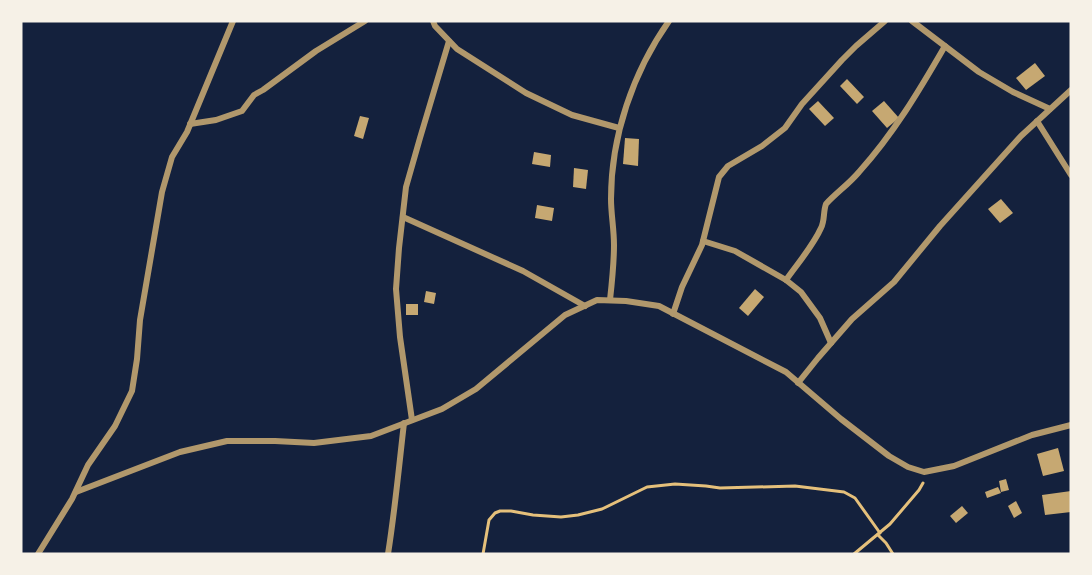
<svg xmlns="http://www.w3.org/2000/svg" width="1092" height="575" viewBox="0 0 1092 575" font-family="Inter,sans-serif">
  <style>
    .building { fill: #c6a872 }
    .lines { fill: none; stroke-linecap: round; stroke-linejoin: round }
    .path { stroke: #e5c07b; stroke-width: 3 }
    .minor { stroke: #b1986c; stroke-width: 6 }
  </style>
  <rect width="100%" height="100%" fill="#14213d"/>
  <!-- building -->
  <g class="building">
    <path d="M1035,63L1045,76L1026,90L1016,78Z"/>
    <path d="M847,79L864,97L857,104L840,86Z"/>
    <path d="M818,101L834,118L825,126L809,109Z"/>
    <path d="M884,101L899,118L887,128L872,111Z"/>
    <path d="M360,116L369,118L363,139L354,136Z"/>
    <path d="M625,138L639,139L638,166L623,164Z"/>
    <path d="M534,152L551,155L550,167L532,164Z"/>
    <path d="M574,168L588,170L586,189L573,187Z"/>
    <path d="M1001,199L1013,213L1000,223L988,209Z"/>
    <path d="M537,205L554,208L552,221L535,218Z"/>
    <path d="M755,289L764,297L748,316L739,308Z"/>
    <path d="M426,291L436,293L434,304L424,302Z"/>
    <rect x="406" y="304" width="12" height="11"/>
    <path d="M1058,448L1064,471L1043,476L1037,454Z"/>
    <path d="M1006,479L1009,490L1001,492L999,481Z"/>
    <path d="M998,487L1001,493L987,498L985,492Z"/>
    <path d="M1071,491V512L1045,515L1042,495Z"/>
    <path d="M1016,501L1022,513L1014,518L1008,506Z"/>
    <path d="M962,506L968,513L956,523L950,516Z"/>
  </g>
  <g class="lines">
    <!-- path -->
    <g class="path">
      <path d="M878,535L886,543L893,554"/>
      <path d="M483,554L489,520L495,513L500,511H511L533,515L561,517L578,515L602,509L647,487L675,484L706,486L720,488L795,486L844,492L855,498L880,533"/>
      <path d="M854,554L890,524L919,490L923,483"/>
    </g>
    <!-- minor -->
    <g class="minor">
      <path d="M433,21L435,26L457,49L526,93L572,115L619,128"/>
      <path d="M912,21L979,72L1013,92L1050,109"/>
      <path d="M1037,121L1071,175"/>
      <path d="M190,124L216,120L242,111L254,95L263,90L316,51L365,21"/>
      <path d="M403,217L523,271L585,306"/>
      <path d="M703,241L735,251L786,280L801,292L820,318L831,343"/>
      <path d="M786,280C798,263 813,246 821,228C825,220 823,212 826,204C836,193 849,184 859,172C894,133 919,91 945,46"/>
      <path d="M610,300C612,282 614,263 614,245C614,229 611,214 611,199C611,136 633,72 669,21"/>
      <path d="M673,314L682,287L702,245L719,177L728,166L762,146L785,128L802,104L842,60L856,46L885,21"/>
      <path d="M798,383L818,358L852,319L894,282L940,226L1021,136L1071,90"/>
      <path d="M412,420L400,337L396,289L399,248L406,187L420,138L449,41"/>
      <path d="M76,492L180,452L227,441H275L314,443L371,436L442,409L476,389L565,315L597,300L626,301L659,306L786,372L841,419L889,456L908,467L924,472L954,466L1032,435L1071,425"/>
      <path d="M38,554L72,499L88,465L115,426L132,391L137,359L140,320L162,192L172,157L187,132L233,21"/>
      <path d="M388,554C395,510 399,466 404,423"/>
    </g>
  </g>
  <!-- border -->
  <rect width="1092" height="575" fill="none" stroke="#f6f1e7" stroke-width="45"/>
</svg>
